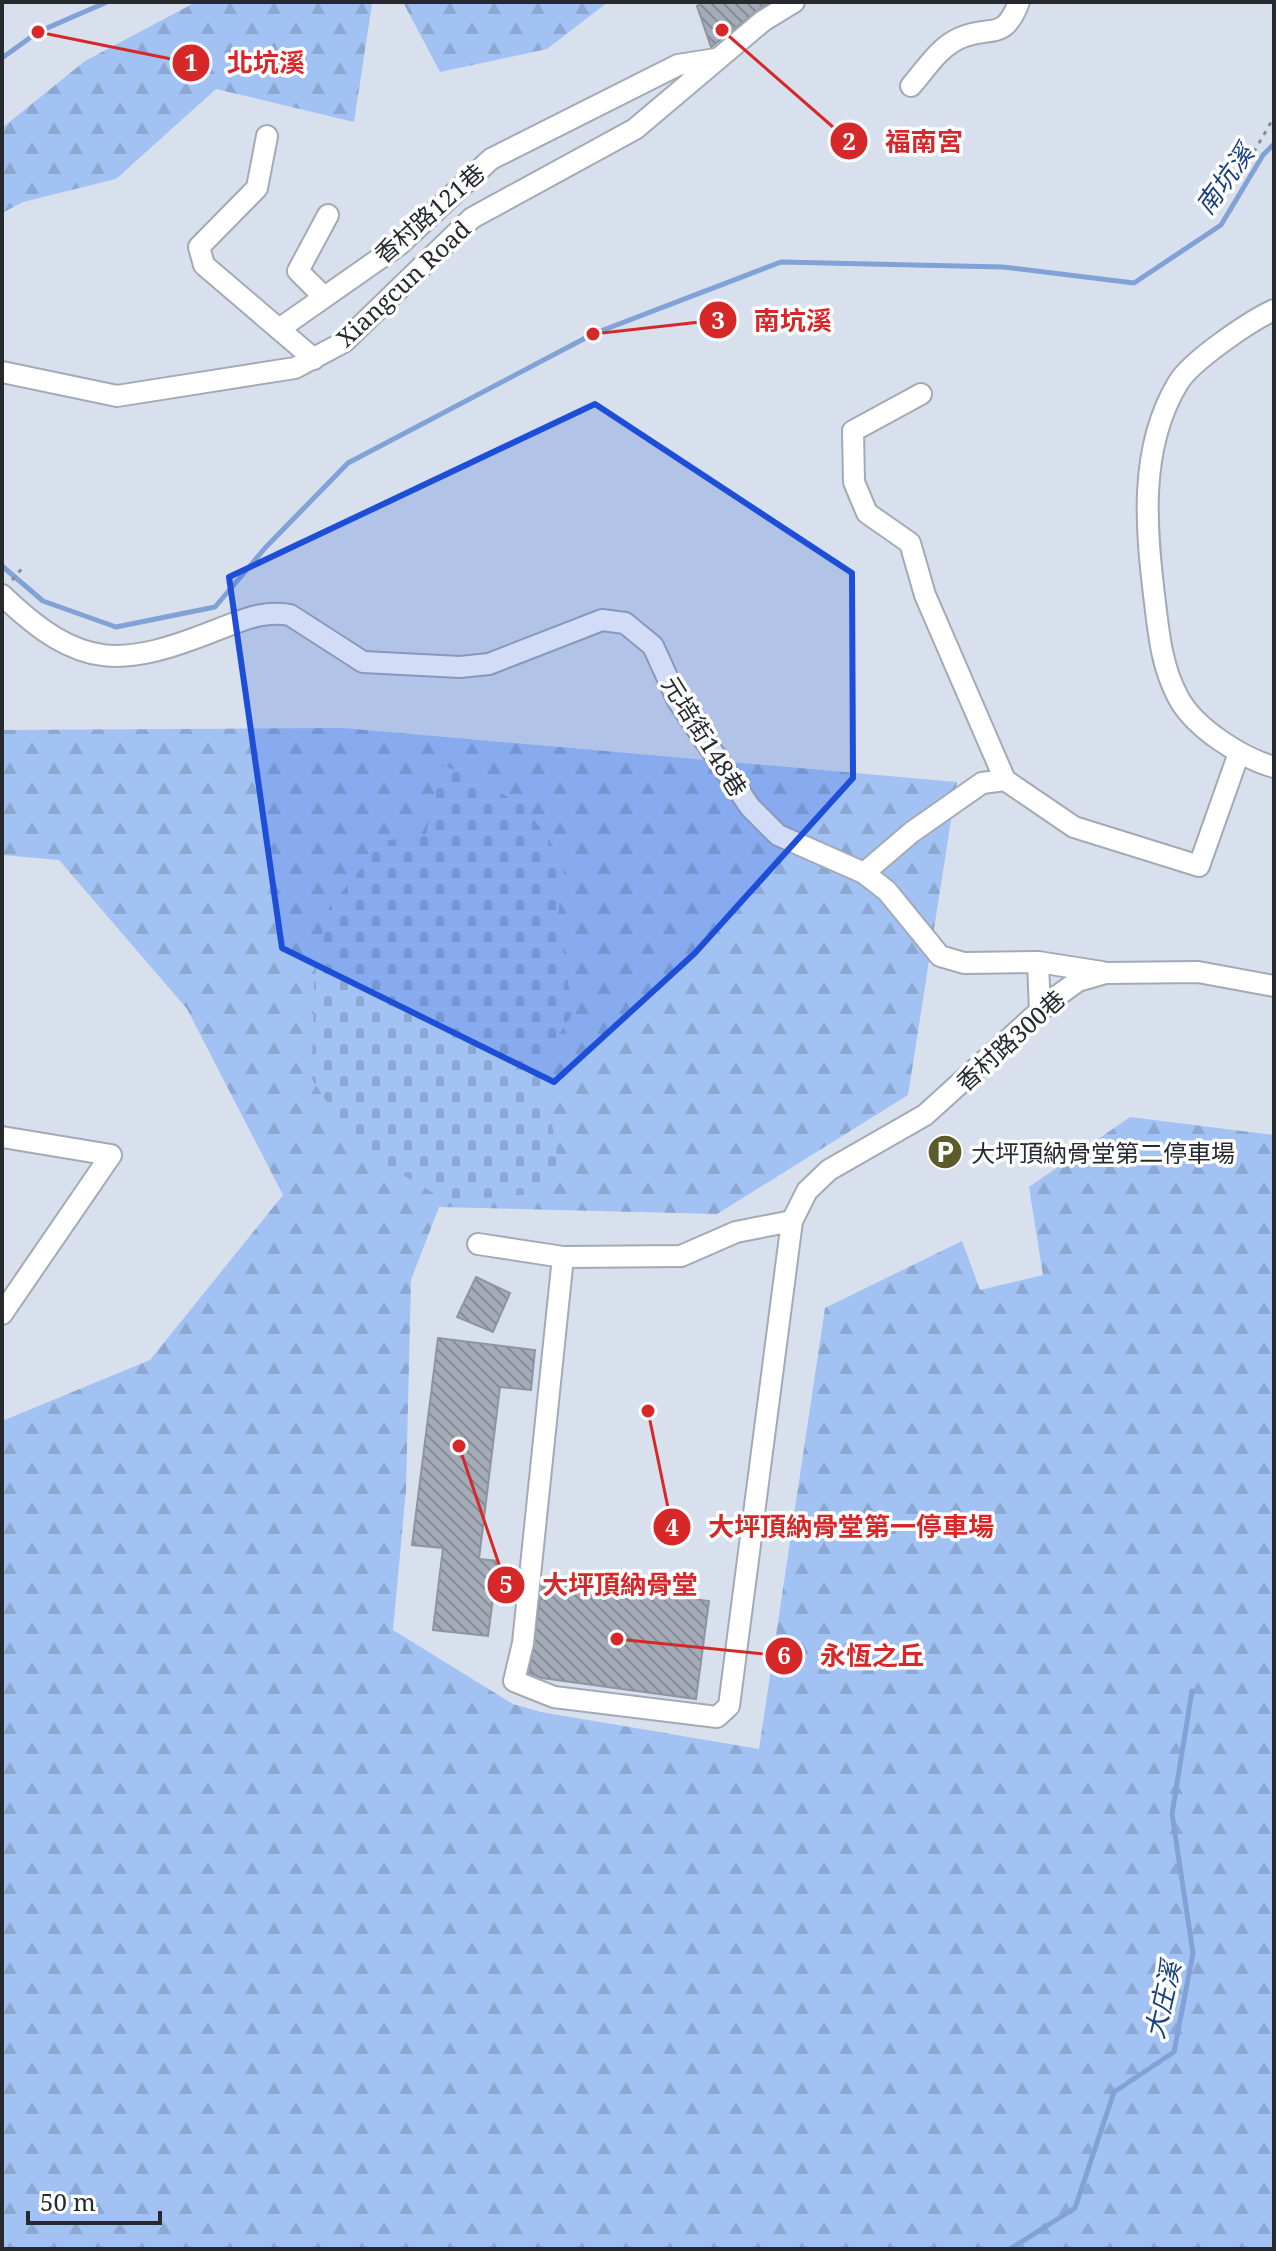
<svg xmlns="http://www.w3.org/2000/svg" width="1276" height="2251" viewBox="0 0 1276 2251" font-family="'Noto Serif','Noto Sans TC',serif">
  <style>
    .forest { fill: url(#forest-firs) }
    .cemetery { fill: url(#cemetery-stones) }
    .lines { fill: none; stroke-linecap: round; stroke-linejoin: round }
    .stream { stroke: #80a2d7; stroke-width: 5 }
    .building { fill: url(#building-back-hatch); stroke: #8d95a0; stroke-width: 2 }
    .minor-casing { stroke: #a2aab6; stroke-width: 24 }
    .path { stroke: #878c96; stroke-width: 3; stroke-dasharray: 4 6; stroke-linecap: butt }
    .minor { stroke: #fff; stroke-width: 20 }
    .marked { fill: #1d4ed8; fill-opacity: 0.2; stroke: #1d4ed8; stroke-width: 6; stroke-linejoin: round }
    .labels { text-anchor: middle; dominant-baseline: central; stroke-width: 7; stroke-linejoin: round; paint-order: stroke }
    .street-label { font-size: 24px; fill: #26292e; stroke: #fff }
    .poi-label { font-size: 24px; fill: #26292e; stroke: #fff; text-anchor: start }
    .water-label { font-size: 26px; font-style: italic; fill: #184080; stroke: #fff }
    .leader { fill: none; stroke: #d62828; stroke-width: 3 }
    .callout-dot { fill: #d62828; stroke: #fff; stroke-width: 3 }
    .mark-label { font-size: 24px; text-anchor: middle; font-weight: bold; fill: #fff }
    .callout-label { font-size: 26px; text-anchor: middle; font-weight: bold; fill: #d62828; stroke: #fff; stroke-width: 7; stroke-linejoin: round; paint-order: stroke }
  </style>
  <defs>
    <pattern id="forest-firs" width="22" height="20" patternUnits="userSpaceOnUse" patternTransform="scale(2)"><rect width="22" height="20" fill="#a2c2f4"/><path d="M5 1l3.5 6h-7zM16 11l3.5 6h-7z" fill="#8ba7d2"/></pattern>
    <pattern id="cemetery-stones" width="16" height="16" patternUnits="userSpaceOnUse" patternTransform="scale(2)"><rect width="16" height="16" fill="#a2c2f4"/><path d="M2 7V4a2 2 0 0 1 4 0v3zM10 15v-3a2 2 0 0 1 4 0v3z" fill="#8ba7d2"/></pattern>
    <pattern id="building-back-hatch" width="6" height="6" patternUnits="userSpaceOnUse" patternTransform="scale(2)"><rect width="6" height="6" fill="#a4acb8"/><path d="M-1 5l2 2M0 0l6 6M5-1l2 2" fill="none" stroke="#858c96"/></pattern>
  </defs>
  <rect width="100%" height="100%" fill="#d8e0ed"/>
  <!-- forest -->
  <g class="forest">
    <path d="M196,2H608L547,49L440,72L404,4H372L354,122L216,89L116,179L23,202L2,213V128L85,61Z"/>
    <path d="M343,728L957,782L908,1095L717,1214L439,1207L411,1280L406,1490L393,1630L513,1704L541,1712L759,1749L825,1308L962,1241L980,1290L1043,1275L1029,1187L1130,1117L1274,1135V2249H2V1421L150,1360L283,1195L187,1009L59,860L2,855V730Z"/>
  </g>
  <!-- cemetery -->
  <path class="cemetery" d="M442,764L524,805L565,863L558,916L573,1013L542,1060L558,1162L533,1194L447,1201L357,1148L312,1079L314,984L326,912L383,841L426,835Z"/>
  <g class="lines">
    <!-- stream -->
    <g class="stream">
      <path d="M2,58L38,32L107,2"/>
      <path d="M2,566L43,601L116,627L215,607L266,547L348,463L593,334L781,262L1003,267L1134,283L1221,225L1263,155L1274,144"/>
      <path d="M1010,2249L1075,2208L1114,2092L1174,2052L1193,1953L1172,1814L1192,1691"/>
    </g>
  </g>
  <!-- building -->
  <g class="building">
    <path d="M704,2H769L711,47L697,6Z"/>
    <path d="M476,1277L510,1293L493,1332L457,1317Z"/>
    <path d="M438,1338L535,1350L531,1390L500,1387L479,1559L498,1561L488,1636L433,1630L443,1548L412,1545Z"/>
    <path d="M543,1579L709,1601L696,1699L542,1678L529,1673Z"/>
  </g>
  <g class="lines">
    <defs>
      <g id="minor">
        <path d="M911,86C926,69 939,47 960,38C992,24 1003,43 1019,2"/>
        <path d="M267,136L257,188L199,247L204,265L314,359"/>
        <path d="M324,297L298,271L328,215"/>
        <path d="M1274,310C1250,321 1191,361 1178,383C1138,449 1146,530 1155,603C1159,636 1162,667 1178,697C1194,728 1242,758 1274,767"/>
        <path d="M279,329L399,245L491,159L678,65L716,59"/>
        <path d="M2,372L117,396L295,368L344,342L472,218L635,129L763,21L794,2"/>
        <path d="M921,394L853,431L854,482L867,513L910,543L925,595L1005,780"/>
        <path d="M2,595C81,671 121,668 219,629C243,620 264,610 290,615L363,662L460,667L489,664L602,620L625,623L653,646L678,701L750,807L778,835L864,873L887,891L940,956L964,963L1038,962L1102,972"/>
        <path d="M864,873L912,832L982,783L1005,780L1074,827L1199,866L1239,753"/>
        <path d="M1038,962L1040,1011"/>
        <path d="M2,1137L111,1155L2,1314"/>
        <path d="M478,1244L563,1257L681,1256L736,1232L792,1221"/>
        <path d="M563,1257L523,1643L514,1681L554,1697L717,1717L729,1706L792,1221L807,1191L829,1170L925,1115L1053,999L1078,981L1106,973L1198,972L1274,986"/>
      </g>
    </defs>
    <!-- minor casing -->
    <use href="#minor" class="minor-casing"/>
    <!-- path -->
    <g class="path">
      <path d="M1239,178L1274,117"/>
      <path d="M12,580L25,565"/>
    </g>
    <!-- minor -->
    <use href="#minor" class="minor"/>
  </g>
  <!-- marked area -->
  <path class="marked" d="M595,404L852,573L853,778L695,953L554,1082L282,948L229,577Z"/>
  <!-- icons -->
  <defs>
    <symbol id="parking-disc" viewBox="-11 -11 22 22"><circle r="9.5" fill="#5b5c29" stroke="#fff"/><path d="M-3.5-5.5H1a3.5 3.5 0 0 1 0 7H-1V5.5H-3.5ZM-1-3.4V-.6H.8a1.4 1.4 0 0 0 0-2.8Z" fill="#fff"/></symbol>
  </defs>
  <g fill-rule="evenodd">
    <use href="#parking-disc" x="925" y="1132" width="40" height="40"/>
  </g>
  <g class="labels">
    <!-- street labels -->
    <g class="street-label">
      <text transform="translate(429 213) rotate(-41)">香村路121巷</text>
      <text transform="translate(403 283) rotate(-43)">Xiangcun Road</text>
      <text transform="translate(705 736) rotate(58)">元培街148巷</text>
      <text transform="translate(1010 1040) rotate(-42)">香村路300巷</text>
    </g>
    <!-- poi labels -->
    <g class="poi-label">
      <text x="971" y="1152">大坪頂納骨堂第二停車場</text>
    </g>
    <!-- water labels -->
    <g class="water-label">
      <text transform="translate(1224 179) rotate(-54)">南坑溪</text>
      <text transform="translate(1162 2000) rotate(-77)">大庄溪</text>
    </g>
  </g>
  <!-- callouts -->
  <path class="leader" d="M38 32L191 63M722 30L849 141M593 334L718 320M648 1411L672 1527M459 1446L506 1585M617 1639L784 1656"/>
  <g class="callout-dot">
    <circle cx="38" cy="32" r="8"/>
    <circle cx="722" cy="30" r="8"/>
    <circle cx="593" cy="334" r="8"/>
    <circle cx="648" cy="1411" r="8"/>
    <circle cx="459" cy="1446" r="8"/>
    <circle cx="617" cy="1639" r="8"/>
    <circle cx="191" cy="63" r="20"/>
    <circle cx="849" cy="141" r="20"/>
    <circle cx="718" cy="320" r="20"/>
    <circle cx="672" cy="1527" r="20"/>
    <circle cx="506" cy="1585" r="20"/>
    <circle cx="784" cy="1656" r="20"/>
  </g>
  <g class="mark-label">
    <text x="191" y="71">1</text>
    <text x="849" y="150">2</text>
    <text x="718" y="329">3</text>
    <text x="672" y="1536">4</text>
    <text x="506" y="1593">5</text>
    <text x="784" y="1664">6</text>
  </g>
  <g class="callout-label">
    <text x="266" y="72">北坑溪</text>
    <text x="924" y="151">福南宮</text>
    <text x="793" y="330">南坑溪</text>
    <text x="851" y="1536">大坪頂納骨堂第一停車場</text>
    <text x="620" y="1594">大坪頂納骨堂</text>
    <text x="872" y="1665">永恆之丘</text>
  </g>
  <!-- border -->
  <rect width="1276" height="2251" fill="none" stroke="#26292e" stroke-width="8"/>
  <!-- scale -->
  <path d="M28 2211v12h132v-12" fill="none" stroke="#26292e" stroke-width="4"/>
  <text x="40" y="2211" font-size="24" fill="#26292e" stroke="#ffffff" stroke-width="6" paint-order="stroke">50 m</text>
</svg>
